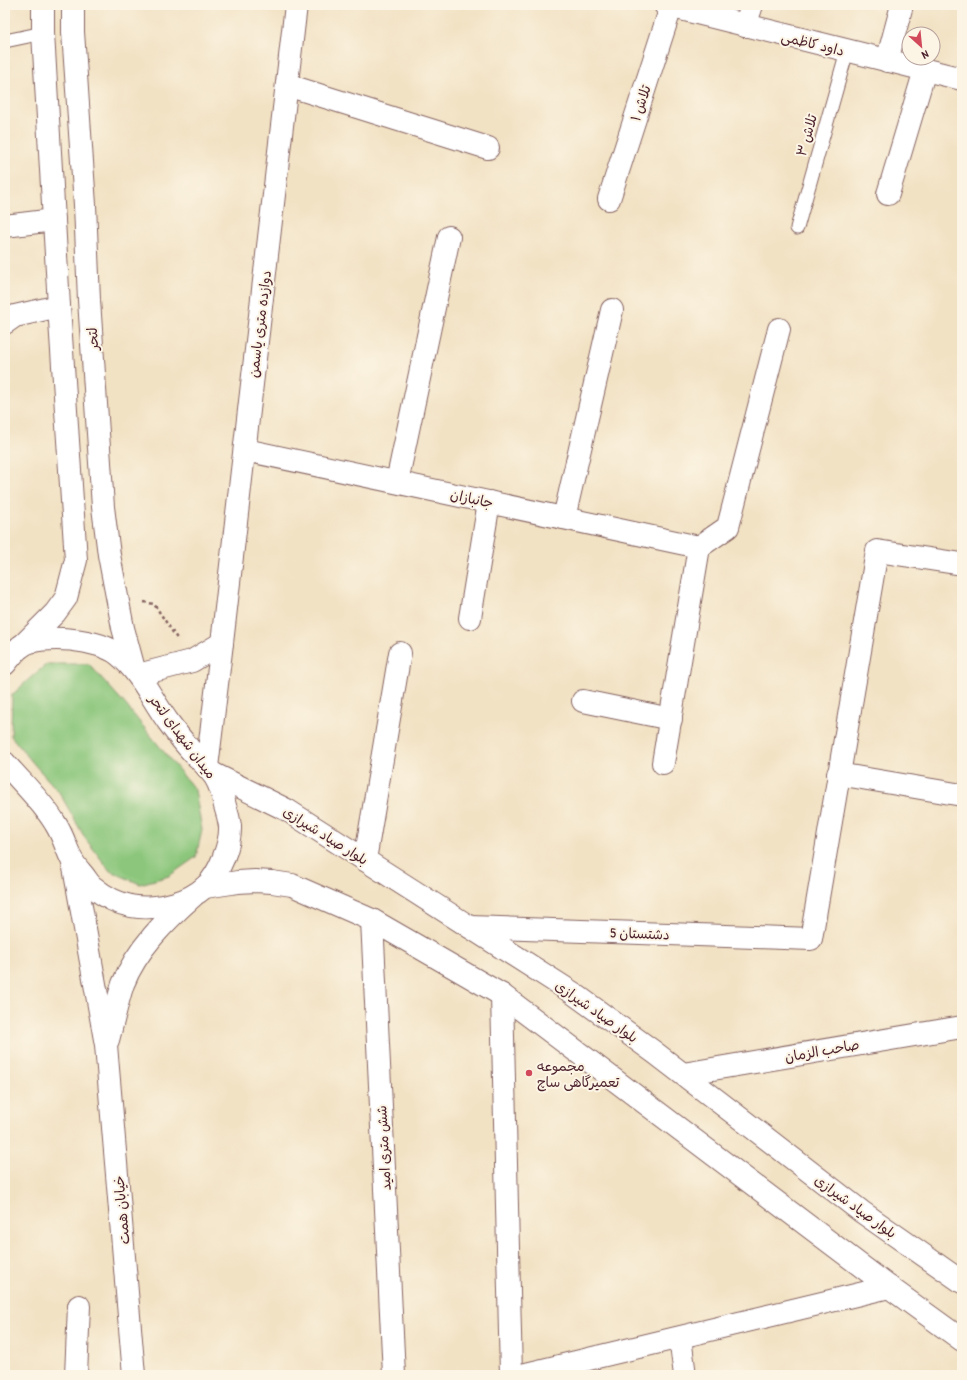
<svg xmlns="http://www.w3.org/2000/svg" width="967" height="1380" viewBox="0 0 967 1380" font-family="'Patrick Hand','Playpen Sans Arabic',sans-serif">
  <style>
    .green { fill: #8bc67b; stroke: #6a7253 }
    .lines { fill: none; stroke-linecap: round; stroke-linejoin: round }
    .service-casing { stroke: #856361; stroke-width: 15 }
    .minor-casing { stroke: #856361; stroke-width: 24 }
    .tertiary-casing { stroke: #856361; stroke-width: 24 }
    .secondary-casing { stroke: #856361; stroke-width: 24 }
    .path { stroke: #856361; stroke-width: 2.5; stroke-dasharray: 3 3; stroke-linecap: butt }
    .service { stroke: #fff; stroke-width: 13 }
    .minor { stroke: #fff; stroke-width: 22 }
    .tertiary { stroke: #fff; stroke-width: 22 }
    .secondary { stroke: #fff; stroke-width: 22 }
    .poi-dot { fill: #d1495b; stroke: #fcf5e5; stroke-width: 1.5 }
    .labels { text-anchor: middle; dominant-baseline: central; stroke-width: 4; stroke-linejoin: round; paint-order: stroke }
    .street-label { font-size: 14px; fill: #4a1f2b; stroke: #fcf5e5 }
    .poi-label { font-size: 14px; fill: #4a1f2b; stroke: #fcf5e5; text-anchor: start }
  </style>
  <rect width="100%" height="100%" fill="#fcf5e5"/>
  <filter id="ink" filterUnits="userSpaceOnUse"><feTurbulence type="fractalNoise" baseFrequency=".025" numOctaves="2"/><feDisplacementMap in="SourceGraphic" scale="8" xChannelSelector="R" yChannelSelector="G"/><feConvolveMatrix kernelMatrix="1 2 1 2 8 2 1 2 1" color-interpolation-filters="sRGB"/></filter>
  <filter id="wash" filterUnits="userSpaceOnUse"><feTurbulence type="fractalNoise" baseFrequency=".012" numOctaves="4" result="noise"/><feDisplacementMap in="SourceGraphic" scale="16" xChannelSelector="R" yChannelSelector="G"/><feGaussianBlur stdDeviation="0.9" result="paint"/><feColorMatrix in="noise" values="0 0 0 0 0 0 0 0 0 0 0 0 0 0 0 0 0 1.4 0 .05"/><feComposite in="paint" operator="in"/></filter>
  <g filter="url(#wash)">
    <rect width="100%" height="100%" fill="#f2e2c4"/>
    <!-- green -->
    <path class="green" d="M47,664H89L125,704L195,790L202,830L196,857L169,876L140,884L110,871L85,838L59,792L33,763L11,736L12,695L29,679Z"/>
  </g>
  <g filter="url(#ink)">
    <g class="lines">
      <defs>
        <g id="service">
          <path d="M5,41L43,33"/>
          <path d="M797,228L847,51"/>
        </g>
        <g id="minor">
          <path d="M665,5L962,79"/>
          <path d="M745,26L752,5"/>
          <path d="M887,61L902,5"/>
          <path d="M287,85L488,148"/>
          <path d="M888,194L925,70"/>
          <path d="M609,199L671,7"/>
          <path d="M5,226L54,220"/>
          <path d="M5,323L15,316L59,306"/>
          <path d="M245,450L699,547"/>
          <path d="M397,482L449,237"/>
          <path d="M564,518L612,310"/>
          <path d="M470,618L489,502"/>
          <path d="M222,643L296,5"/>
          <path d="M138,675L192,661L222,643L207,767"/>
          <path d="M583,701L671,719"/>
          <path d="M663,763L699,547L728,527L779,329"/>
          <path d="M838,774L962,795"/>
          <path d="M365,860L400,653"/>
          <path d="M372,920L394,1375"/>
          <path d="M470,927L811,939L877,551L962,564"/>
          <path d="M502,995L511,1375"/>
          <path d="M683,1074L962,1027"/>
          <path d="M680,1338L685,1375"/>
          <path d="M76,1375L79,1306"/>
          <path d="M522,1375L889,1287"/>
        </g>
        <g id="tertiary">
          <path d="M73,5V32L85,205L89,300L103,507L109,555L123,628L134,669"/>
          <path d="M22,646L55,613L66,598L76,560L59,306L43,33V5"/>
          <path d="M73,862L106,1045L134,1375"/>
          <path d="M108,1040C113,1022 117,1002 123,984C137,949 165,921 193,896"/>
        </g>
        <g id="secondary">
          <path d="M5,664C10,658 15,651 21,646C42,633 100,639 119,655C141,673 152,700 169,723C175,731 181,739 188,747C196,757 208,766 215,777C220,785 223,796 225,806C227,812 229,819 230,826C231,844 219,875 205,887C197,894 186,900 175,903C144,912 118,908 93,887C89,884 87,880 84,876C80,871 75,866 72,860C66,848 63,835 55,823C42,801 22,783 5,763"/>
          <path d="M212,773L287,810L573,993L654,1052L862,1212L962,1282"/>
          <path d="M205,887L238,882L255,881L272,882L292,885L372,920L502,995L889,1287L962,1340"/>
        </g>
      </defs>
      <!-- service casing -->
      <use href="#service" class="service-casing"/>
      <!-- minor casing -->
      <use href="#minor" class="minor-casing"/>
      <!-- tertiary casing -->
      <use href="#tertiary" class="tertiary-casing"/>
      <!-- secondary casing -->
      <use href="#secondary" class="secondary-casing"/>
      <!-- path -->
      <path class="path" d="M144,602L154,604L178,640"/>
      <!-- service -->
      <use href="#service" class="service"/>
      <!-- minor -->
      <use href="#minor" class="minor"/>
      <!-- tertiary -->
      <use href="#tertiary" class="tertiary"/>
      <!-- secondary -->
      <use href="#secondary" class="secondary"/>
    </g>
  </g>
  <!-- markers -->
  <circle class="poi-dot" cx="529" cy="1073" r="4"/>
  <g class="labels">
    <!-- street labels -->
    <g class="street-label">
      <text transform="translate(813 43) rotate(14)">داود کاظمی</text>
      <text transform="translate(640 103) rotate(-72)">تلاش ۱</text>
      <text transform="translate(806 135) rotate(-74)">تلاش ۳</text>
      <text transform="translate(259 324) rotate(-83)">دوازده متری یاسمن</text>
      <text transform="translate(92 339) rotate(-94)">لتحر</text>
      <text transform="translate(472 498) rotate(12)">جانبازان</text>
      <text transform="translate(183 736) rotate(53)">میدان شهدای لتحر</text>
      <text transform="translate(326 835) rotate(32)">بلوار صیاد شیرازی</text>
      <text transform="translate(640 933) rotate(2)">دشتستان 5</text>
      <text transform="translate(597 1011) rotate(35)">بلوار صیاد شیرازی</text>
      <text transform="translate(822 1050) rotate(-10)">صاحب الزمان</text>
      <text transform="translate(383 1148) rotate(-93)">شش متری امید</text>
      <text transform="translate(856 1206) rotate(36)">بلوار صیاد شیرازی</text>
      <text transform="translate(121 1210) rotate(-95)">خیابان همت</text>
    </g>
    <!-- poi labels -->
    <g class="poi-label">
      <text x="537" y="1065">مجموعه<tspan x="537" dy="16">تعمیرگاهی ساچ</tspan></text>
    </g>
  </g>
  <!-- margin -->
  <rect width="967" height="1380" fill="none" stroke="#fcf5e5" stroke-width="20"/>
  <!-- north arrow -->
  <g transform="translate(921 46) rotate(153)"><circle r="19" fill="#fcf5e5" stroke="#b59f9b"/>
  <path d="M0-3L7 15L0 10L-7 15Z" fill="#d1495b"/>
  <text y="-6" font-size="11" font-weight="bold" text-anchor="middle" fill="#4a1f2b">N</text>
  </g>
</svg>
